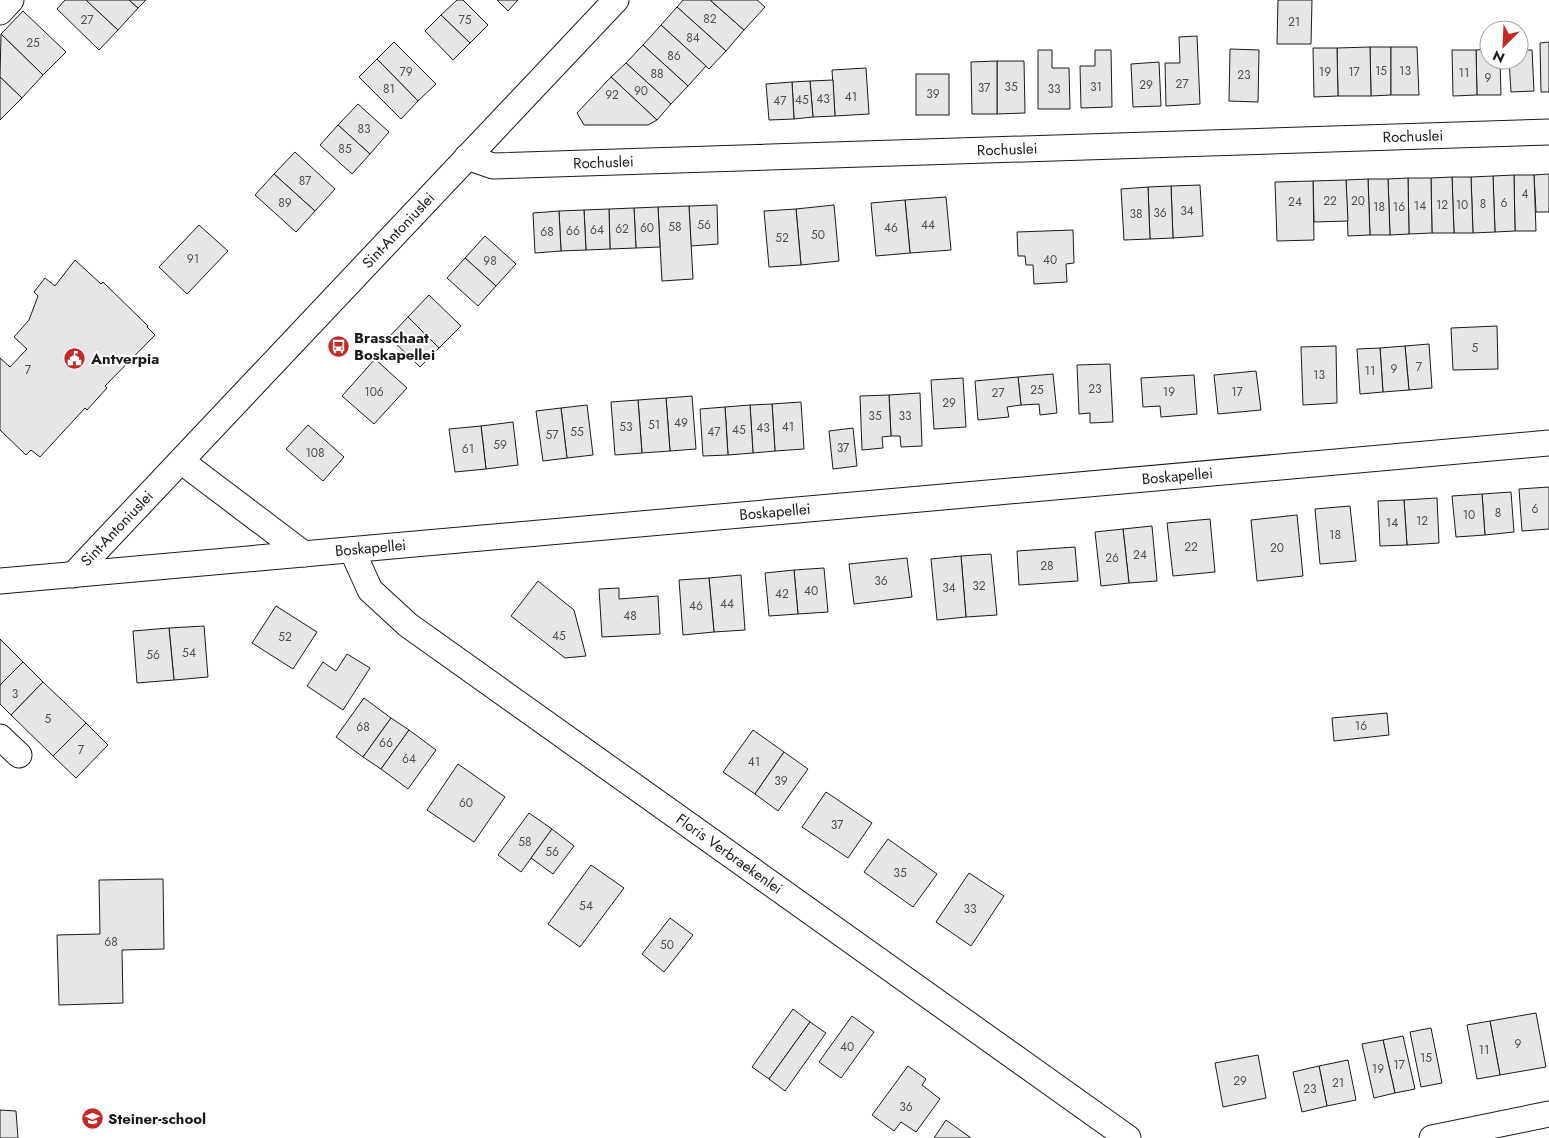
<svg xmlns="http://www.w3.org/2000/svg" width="1549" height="1138" viewBox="0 0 1549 1138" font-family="Jost,sans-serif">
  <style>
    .building { fill: #e6e6e6; stroke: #1a1a1a }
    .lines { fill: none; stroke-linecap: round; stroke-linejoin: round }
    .street-casing { stroke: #1a1a1a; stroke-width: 27 }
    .street { stroke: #fff; stroke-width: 25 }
    .labels { text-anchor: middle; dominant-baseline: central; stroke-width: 4; stroke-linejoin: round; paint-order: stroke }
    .number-label { font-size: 12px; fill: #4d4d4d }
    .street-label { font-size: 15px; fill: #1a1a1a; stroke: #fff }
    .poi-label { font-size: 15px; font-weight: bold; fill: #1a1a1a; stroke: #fff; text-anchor: start }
  </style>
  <rect width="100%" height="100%" fill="#fff"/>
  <!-- building -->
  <g class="building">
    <path d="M65,0H86L118,30L99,50L57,9Z"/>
    <path d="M86,0H129L138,8L118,30Z"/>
    <path d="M129,0H146L138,8Z"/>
    <path d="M457,0H463L488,25L470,43L441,15Z"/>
    <path d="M497,0H518L508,11Z"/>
    <path d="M683,0H710L744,30L726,51L677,7Z"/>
    <path d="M710,0H757L765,7L744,30Z"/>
    <path d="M1278,0H1312L1311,44H1277Z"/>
    <path d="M677,7L726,51L709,69L661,25Z"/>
    <path d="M23,11L66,52L43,75L1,34Z"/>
    <path d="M441,15L470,43L453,60L425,31Z"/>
    <path d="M661,25L706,66L688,86L643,45Z"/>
    <path d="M1,34L43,75L22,98L0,77Z"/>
    <path d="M1197,36L1200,104L1166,106L1165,63H1180L1179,37Z"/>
    <path d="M394,42L436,84L418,101L377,59Z"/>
    <path d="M1549,42V92H1541L1540,43Z"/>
    <path d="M643,45L688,86L671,104L626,63Z"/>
    <path d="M1370,47H1391V95L1371,96Z"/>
    <path d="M1370,47L1371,96H1338L1337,48Z"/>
    <path d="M1391,47H1417L1419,95H1391Z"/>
    <path d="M1313,48H1337L1338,96L1314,97Z"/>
    <path d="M1230,49L1259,50L1258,102L1229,101Z"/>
    <path d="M1489,49V60H1500L1501,95H1477L1476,50Z"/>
    <path d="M1038,50H1052V68H1069L1070,109H1038Z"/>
    <path d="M1095,50H1111L1112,107L1081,108L1080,66H1095Z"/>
    <path d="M1452,50H1476L1477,95L1453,96Z"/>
    <path d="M1519,50H1532L1534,91L1511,92L1509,60H1519Z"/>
    <path d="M377,59L418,101L401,119L359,77Z"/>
    <path d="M997,61H1024L1025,113L997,114Z"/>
    <path d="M997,61V114H972L971,62Z"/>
    <path d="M1159,62L1161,106L1133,107L1131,64Z"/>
    <path d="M626,63L671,104L657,120L611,77Z"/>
    <path d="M866,68L869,114L835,116L832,70Z"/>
    <rect x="916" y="74" width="33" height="41"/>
    <path d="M0,77L22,98L0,120Z"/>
    <path d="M611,77L657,120L648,125H584L577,113Z"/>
    <path d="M833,80L835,116L813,117L810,81Z"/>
    <path d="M810,81L813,117L794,119L792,82Z"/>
    <path d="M792,82L794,119L769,120L766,84Z"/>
    <path d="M358,104L389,132L370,154L338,125Z"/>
    <path d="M338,125L370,154L352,174L320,145Z"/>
    <path d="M295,152L335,189L315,211L274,174Z"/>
    <path d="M274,174L315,211L296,232L255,195Z"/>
    <path d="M1549,174V212H1536L1534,175Z"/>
    <path d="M1514,175H1534L1536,231H1515Z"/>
    <path d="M1514,175L1515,231L1495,232L1493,176Z"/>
    <path d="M1493,176L1495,232L1473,233L1471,177Z"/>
    <path d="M1452,177H1471L1473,233H1454Z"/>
    <path d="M1452,177L1454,233H1432L1431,178Z"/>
    <path d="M1408,178H1431L1432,233L1409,234Z"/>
    <path d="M1408,178L1409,234L1390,235L1388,179Z"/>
    <path d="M1368,179H1388L1390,235H1370Z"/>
    <path d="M1368,179L1370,235L1348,236L1346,180Z"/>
    <path d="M1346,180L1348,221L1314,222L1313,181Z"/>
    <path d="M1313,181L1314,240L1277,241L1275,182Z"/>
    <path d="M1200,185L1203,236L1173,238L1171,186Z"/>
    <path d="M1171,186L1173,238L1150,239L1148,187Z"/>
    <path d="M1148,187L1150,239L1124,240L1121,189Z"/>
    <path d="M946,197L951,250L910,253L905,200Z"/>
    <path d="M905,200L910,253L876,256L871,203Z"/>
    <path d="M717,205L718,244L691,246L689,206Z"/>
    <path d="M834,205L839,261L801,265L796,209Z"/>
    <path d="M689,206L693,279L662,281L658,207Z"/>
    <path d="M658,207L660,247L636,248L634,208Z"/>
    <path d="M634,208L636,248L610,249L609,209Z"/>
    <path d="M609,209L610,249L586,250L584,210Z"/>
    <path d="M796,209L801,265L769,267L764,211Z"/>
    <path d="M584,210L586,250L561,251L559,211Z"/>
    <path d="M559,211L561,251L535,253L533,213Z"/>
    <path d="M199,225L228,251L187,294L159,267Z"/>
    <path d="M1073,230L1074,263L1066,264L1067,282L1034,284L1033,265H1026L1025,256H1018L1017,232Z"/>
    <path d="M485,236L516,264L496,286L465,258Z"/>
    <path d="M465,258L496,286L478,306L447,278Z"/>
    <path d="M75,260L101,284L103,282L148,326L147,327L155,335L105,386L107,388L87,410L85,408L40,457L31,450L26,455L0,430V358L10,367L27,349L14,337L29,320L38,296L34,292L45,278L55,286Z"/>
    <path d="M429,295L461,326L439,348L408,317Z"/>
    <path d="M408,317L439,348L420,367L389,337Z"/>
    <path d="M1497,326L1498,369L1453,370L1451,328Z"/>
    <path d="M1429,344L1432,388L1409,390L1405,346Z"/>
    <path d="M1336,346L1337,403L1303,405L1301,347Z"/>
    <path d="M1405,346L1409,390L1383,392L1380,348Z"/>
    <path d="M1380,348L1383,392L1360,394L1357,349Z"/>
    <path d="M375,359L407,388L374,424L342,396Z"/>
    <path d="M1110,364L1113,422L1090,423V413L1079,414L1077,365Z"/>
    <path d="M1256,371L1261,410L1218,414L1214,375Z"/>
    <path d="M1053,374L1057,413L1040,415L1039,404L1021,405L1018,377Z"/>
    <path d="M1194,375L1197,414L1161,417L1160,406L1143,407L1141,378Z"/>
    <path d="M1018,377L1021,405L1007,407L1009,417L978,420L975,381Z"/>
    <path d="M963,378L966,427L934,429L931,380Z"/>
    <path d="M920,393L922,446L901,447L900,436H891L889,395Z"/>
    <path d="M889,395L891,436L882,437L883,448L862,450L860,396Z"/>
    <path d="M692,396L696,449L670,451L666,398Z"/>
    <path d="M666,398L670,451L642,453L638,400Z"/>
    <path d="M638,400L642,453L615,455L611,402Z"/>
    <path d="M801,402L804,449L775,451L772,404Z"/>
    <path d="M772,404L775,451L753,453L750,405Z"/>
    <path d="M587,405L593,455L567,458L561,408Z"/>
    <path d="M750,405L753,453L728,455L725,407Z"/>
    <path d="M725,407L728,455L703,456L700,409Z"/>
    <path d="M561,408L567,458L543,461L536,411Z"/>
    <path d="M513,422L518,465L486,469L481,426Z"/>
    <path d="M308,425L344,457L323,481L286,449Z"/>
    <path d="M481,426L486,469L455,472L449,429Z"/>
    <path d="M853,428L857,466L833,469L829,431Z"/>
    <path d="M1549,487V529L1522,531L1519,489Z"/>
    <path d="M1511,492L1514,532L1485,535L1482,494Z"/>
    <path d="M1482,494L1485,535L1456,537L1452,496Z"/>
    <path d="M1437,498L1439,543L1407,545L1404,500Z"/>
    <path d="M1404,500L1407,545L1380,546L1378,501Z"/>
    <path d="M1350,506L1356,561L1320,564L1315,509Z"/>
    <path d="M1297,515L1303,576L1257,581L1251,520Z"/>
    <path d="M1210,519L1215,572L1173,576L1167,523Z"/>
    <path d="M1152,526L1157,581L1129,583L1123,529Z"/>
    <path d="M1123,529L1129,583L1101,586L1095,532Z"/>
    <path d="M1075,547L1078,581L1019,585L1017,551Z"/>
    <path d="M991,554L997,615L966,617L961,556Z"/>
    <path d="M961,556L966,617L937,620L931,559Z"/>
    <path d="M907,558L912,597L854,604L849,564Z"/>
    <path d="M824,568L828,612L798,614L794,570Z"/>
    <path d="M794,570L798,614L769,616L765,573Z"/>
    <path d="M741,575L745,630L714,632L709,578Z"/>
    <path d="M709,578L714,632L683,635L679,580Z"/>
    <path d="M538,581L574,610L586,656L565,658L511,616Z"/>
    <path d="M619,588V599L658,596L660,634L602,637L599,589Z"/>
    <path d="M276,606L317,632L293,669L252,643Z"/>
    <path d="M204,626L208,677L174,680L169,628Z"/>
    <path d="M169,628L174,680L137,683L133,631Z"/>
    <path d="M0,639L23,662L0,685Z"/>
    <path d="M347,654L370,668L343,710L307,686L323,662L336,671Z"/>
    <path d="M23,662L43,682L11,715L0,704V685Z"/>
    <path d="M43,682L86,723L53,756L11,715Z"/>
    <path d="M364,698L391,718L363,757L336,737Z"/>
    <path d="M1387,713L1389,735L1334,741L1332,718Z"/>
    <path d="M391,718L409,730L381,769L363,757Z"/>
    <path d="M86,723L108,745L76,778L53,756Z"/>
    <path d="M409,730L436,750L408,789L381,769Z"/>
    <path d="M753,730L784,752L755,794L723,772Z"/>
    <path d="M784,752L808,769L778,811L755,794Z"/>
    <path d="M458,764L505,797L474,842L427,810Z"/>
    <path d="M826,792L872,823L848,858L802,827Z"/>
    <path d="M529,813L552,829L521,872L498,855Z"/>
    <path d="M552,829L574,846L553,874L531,858Z"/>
    <path d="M888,839L937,874L913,907L864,872Z"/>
    <path d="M591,865L624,888L580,947L548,924Z"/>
    <path d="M969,873L1004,896L971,946L936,922Z"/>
    <path d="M163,879L164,949L122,950L123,1003L59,1005L57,935L100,934L99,880Z"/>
    <path d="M670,918L693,935L664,972L642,954Z"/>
    <path d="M793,1009L810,1022L769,1079L752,1067Z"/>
    <path d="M1536,1013L1546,1067L1500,1075L1490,1021Z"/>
    <path d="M852,1016L874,1032L841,1078L819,1062Z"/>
    <path d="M1490,1021L1500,1075L1477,1079L1467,1025Z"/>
    <path d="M810,1022L826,1033L785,1091L769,1079Z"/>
    <path d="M1431,1028L1442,1083L1421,1087L1410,1032Z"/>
    <path d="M1403,1036L1415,1089L1395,1093L1383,1040Z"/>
    <path d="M1383,1040L1395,1093L1374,1098L1362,1044Z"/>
    <path d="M1258,1055L1266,1098L1223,1107L1215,1063Z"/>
    <path d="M1348,1060L1356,1100L1327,1106L1319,1066Z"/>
    <path d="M908,1066L926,1079L922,1085L940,1099L916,1132L901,1122L894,1131L872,1115Z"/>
    <path d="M1319,1066L1327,1106L1302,1112L1293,1072Z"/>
    <path d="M0,1110L16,1111L18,1138H0Z"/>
    <path d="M946,1120L971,1138H934Z"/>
  </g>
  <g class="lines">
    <defs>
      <g id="street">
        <path d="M0,12L11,0"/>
        <path id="s1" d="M467,157L493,166L1549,132"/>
        <path d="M181,461L304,554"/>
        <path id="s2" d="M352,550L370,590L408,625L1128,1138"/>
        <path id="s3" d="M73,575L616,0"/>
        <path id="s4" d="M0,581L1549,443"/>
        <path d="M0,737L19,755"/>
        <path d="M1432,1138L1549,1114"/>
      </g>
    </defs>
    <!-- street casing -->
    <use href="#street" class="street-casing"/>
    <!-- street -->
    <use href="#street" class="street"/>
  </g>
  <!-- icons -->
  <defs>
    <symbol id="bus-disc" viewBox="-11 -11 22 22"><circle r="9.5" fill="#c62828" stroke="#fff"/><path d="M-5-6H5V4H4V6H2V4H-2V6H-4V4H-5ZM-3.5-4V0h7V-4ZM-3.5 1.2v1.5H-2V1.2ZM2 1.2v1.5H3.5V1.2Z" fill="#fff"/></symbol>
    <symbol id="civic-disc" viewBox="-11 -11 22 22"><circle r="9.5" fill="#c62828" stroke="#fff"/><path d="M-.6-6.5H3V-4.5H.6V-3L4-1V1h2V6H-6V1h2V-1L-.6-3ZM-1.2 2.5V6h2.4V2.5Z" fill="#fff"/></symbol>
    <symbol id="school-disc" viewBox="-11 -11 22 22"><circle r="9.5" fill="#c62828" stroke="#fff"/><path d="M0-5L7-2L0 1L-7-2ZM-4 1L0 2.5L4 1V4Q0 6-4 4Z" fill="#fff"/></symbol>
  </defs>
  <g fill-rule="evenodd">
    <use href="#bus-disc" x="326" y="334" width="25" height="25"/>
    <use href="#civic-disc" x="62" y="346" width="25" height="25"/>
    <use href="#school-disc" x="80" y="1106" width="25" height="25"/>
  </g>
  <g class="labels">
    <!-- number labels -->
    <g class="number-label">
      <text x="710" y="19">82</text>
      <text x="87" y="20">27</text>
      <text x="465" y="20">75</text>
      <text x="1294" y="22">21</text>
      <text x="693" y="38">84</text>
      <text x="33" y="43">25</text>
      <text x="674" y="56">86</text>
      <text x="1381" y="71">15</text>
      <text x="1405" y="71">13</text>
      <text x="406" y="72">79</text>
      <text x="1325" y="72">19</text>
      <text x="1354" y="72">17</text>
      <text x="1464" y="73">11</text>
      <text x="657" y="74">88</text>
      <text x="1244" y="75">23</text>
      <text x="1488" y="78">9</text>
      <text x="1182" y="84">27</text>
      <text x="1146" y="85">29</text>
      <text x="1011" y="87">35</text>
      <text x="1096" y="87">31</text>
      <text x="984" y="88">37</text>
      <text x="389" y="89">81</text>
      <text x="1054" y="89">33</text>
      <text x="641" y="91">90</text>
      <text x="933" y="94">39</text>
      <text x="612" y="95">92</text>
      <text x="851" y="97">41</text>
      <text x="823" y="99">43</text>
      <text x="802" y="100">45</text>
      <text x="780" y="101">47</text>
      <text x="364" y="129">83</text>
      <text x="345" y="149">85</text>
      <text x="305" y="181">87</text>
      <text x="1525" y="194">4</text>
      <text x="1330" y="201">22</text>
      <text x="1358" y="201">20</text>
      <text x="1295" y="202">24</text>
      <text x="285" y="203">89</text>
      <text x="1504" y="203">6</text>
      <text x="1483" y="204">8</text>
      <text x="1442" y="205">12</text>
      <text x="1462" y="205">10</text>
      <text x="1420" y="206">14</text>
      <text x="1379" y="207">18</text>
      <text x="1399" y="207">16</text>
      <text x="1187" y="211">34</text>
      <text x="1160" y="213">36</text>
      <text x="1136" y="214">38</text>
      <text x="704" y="225">56</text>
      <text x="928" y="225">44</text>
      <text x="675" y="227">58</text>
      <text x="647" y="228">60</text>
      <text x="891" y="228">46</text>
      <text x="622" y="229">62</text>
      <text x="597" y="230">64</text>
      <text x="573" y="231">66</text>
      <text x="547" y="232">68</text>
      <text x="818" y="235">50</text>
      <text x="782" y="238">52</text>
      <text x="193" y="259">91</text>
      <text x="1050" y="260">40</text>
      <text x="490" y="261">98</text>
      <text x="1475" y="348">5</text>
      <text x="1419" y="367">7</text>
      <text x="1394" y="369">9</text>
      <text x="28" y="370">7</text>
      <text x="1370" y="371">11</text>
      <text x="1319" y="375">13</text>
      <text x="1095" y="389">23</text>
      <text x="1037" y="390">25</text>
      <text x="374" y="392">106</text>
      <text x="1169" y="392">19</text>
      <text x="1237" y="392">17</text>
      <text x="998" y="393">27</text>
      <text x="949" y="403">29</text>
      <text x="875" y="416">35</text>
      <text x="905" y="416">33</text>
      <text x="681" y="423">49</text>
      <text x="654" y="425">51</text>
      <text x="626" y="427">53</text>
      <text x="788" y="427">41</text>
      <text x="763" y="428">43</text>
      <text x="739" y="430">45</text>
      <text x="577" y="432">55</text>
      <text x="714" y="432">47</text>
      <text x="552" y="435">57</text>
      <text x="500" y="445">59</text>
      <text x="843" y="448">37</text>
      <text x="468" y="449">61</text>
      <text x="315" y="453">108</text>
      <text x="1535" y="509">6</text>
      <text x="1498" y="513">8</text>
      <text x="1469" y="515">10</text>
      <text x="1422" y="521">12</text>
      <text x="1392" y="523">14</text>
      <text x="1335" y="535">18</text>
      <text x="1191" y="547">22</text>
      <text x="1277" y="548">20</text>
      <text x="1140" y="555">24</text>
      <text x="1112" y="558">26</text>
      <text x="1047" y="566">28</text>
      <text x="881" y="581">36</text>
      <text x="979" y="586">32</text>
      <text x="949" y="588">34</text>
      <text x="811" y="591">40</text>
      <text x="782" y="594">42</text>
      <text x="727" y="604">44</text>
      <text x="696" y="606">46</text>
      <text x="630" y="616">48</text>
      <text x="559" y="636">45</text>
      <text x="285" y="637">52</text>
      <text x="189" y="653">54</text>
      <text x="153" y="655">56</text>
      <text x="15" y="694">3</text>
      <text x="48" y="719">5</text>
      <text x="1361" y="726">16</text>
      <text x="363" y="727">68</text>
      <text x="386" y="743">66</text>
      <text x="81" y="750">7</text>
      <text x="409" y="759">64</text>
      <text x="754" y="762">41</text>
      <text x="781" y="781">39</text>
      <text x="466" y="803">60</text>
      <text x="837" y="825">37</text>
      <text x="525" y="842">58</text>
      <text x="552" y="852">56</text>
      <text x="900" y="873">35</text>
      <text x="586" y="906">54</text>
      <text x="970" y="909">33</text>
      <text x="111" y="942">68</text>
      <text x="667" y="945">50</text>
      <text x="1518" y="1044">9</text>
      <text x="847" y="1047">40</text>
      <text x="1484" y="1050">11</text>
      <text x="1426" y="1058">15</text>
      <text x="1399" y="1065">17</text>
      <text x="1378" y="1069">19</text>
      <text x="1240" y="1081">29</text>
      <text x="1338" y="1083">21</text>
      <text x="1310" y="1089">23</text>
      <text x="906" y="1107">36</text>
    </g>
    <!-- street labels -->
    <g class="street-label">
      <text stroke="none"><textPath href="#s1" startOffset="948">Rochuslei</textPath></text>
      <text stroke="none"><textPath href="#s1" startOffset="542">Rochuslei</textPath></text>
      <text stroke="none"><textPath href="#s1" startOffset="138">Rochuslei</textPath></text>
      <text stroke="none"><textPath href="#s3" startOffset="474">Sint-Antoniuslei</textPath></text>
      <text stroke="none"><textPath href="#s4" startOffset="1182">Boskapellei</textPath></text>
      <text stroke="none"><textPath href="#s4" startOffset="778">Boskapellei</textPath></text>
      <text stroke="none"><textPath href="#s3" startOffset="64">Sint-Antoniuslei</textPath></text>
      <text stroke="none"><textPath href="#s4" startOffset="372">Boskapellei</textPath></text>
      <text stroke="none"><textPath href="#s2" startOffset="490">Floris Verbraekenlei</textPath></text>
    </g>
    <!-- poi labels -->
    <g class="poi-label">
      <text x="354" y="338">Brasschaat<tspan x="354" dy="17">Boskapellei</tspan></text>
      <text x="91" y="359">Antverpia</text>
      <text x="108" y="1119">Steiner-school</text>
    </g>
  </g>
  <!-- north arrow -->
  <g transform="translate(1504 45) rotate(204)"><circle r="24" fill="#ffffff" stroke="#a3a3a3"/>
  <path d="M0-4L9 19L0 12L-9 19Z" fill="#c62828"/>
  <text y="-8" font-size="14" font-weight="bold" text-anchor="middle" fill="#1a1a1a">N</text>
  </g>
</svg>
